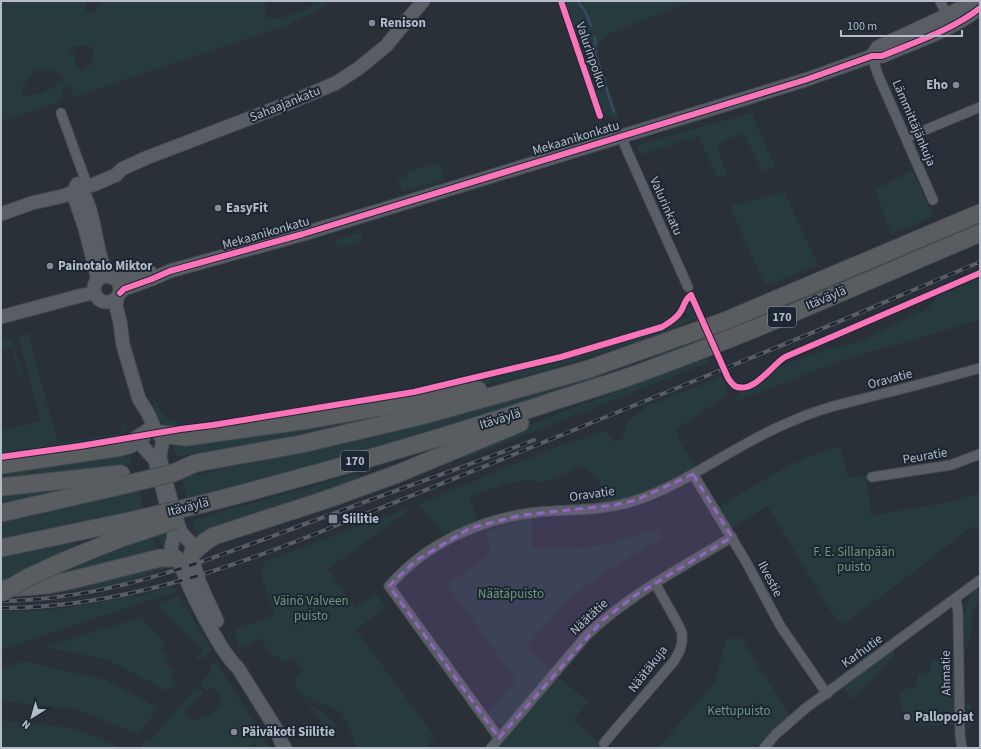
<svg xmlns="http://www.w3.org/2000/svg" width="981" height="749" viewBox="0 0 981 749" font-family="'Source Sans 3',sans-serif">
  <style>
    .green { fill: #273a3e; fill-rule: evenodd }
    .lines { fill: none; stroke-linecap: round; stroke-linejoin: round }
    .stream { stroke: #384963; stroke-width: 2.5 }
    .street-casing { stroke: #484c53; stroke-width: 11 }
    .secondary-casing { stroke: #484c53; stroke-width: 15 }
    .highway-casing { stroke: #474c53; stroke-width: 19 }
    .street { stroke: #5a5e66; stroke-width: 9 }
    .secondary { stroke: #595d64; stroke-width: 13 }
    .highway { stroke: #5a5d60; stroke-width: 17 }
    .rail-casing { stroke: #595d64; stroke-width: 4 }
    .rail { stroke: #1d2633; stroke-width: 2.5; stroke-dasharray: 8; stroke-linecap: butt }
    .highway-bridge-casing { stroke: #474c53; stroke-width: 19; stroke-linecap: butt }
    .highway-bridge { stroke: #5a5d60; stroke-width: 17 }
    .cycleway-casing { stroke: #1d2633; stroke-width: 8 }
    .cycleway { stroke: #fb73b8; stroke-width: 6 }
    .marked { fill: #9266c3; fill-opacity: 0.2; stroke: #9266c3; stroke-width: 3; stroke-dasharray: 8 5; stroke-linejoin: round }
    .poi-dot { fill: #848b96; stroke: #1d2633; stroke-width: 1.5 }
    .labels { text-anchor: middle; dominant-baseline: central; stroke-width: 4; stroke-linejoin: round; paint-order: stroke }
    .shield { fill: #1d2633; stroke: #878f9c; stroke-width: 1 }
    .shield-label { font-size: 12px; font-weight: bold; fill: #b4bcc9 }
    .poi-label { font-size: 13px; font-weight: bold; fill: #b4bcc9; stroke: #1d2633; text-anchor: start }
    .street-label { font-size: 13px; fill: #b4bcc9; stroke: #1d2633 }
    .park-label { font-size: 13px; fill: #6b9a76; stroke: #1d2633 }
  </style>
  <rect width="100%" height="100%" fill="#2a3038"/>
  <!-- green -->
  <g class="green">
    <path d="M1,1H88L85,11L93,13L100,1H265V17L280,19L308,9L315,1H328L322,8L287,25L73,97L70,93L73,91L70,85C63,89 60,92 61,101L1,121ZM82,45L94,48L90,66L81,71L75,62L74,53L68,48ZM52,69L65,79L57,82L54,87L41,93L25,97L20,90L35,70Z"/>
    <path d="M562,1H692L608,34L598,45L599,57L619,120L601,112Z"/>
    <path d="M752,113L775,167L763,172L743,132L717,144L727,176L718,179L698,136L640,155L637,147L640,145L708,125Z"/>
    <path d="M439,162L444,179L402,192L398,179L408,176L407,172Z"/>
    <path d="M912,171L934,216L891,235L875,189Z"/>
    <path d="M784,192L818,265L765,286L730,206Z"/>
    <path d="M360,233L363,241L338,248L335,240Z"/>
    <path d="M917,246L921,252L654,362L651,354Z"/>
    <path d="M980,278V320L846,359L737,401L735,399L742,390L753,389L771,374L777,367L829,349L858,342L927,309L938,296Z"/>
    <path d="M691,307L697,318L662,334L538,373L465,389L338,410L203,428L176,430L169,428L159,420L157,415L152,398L165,417L182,424L203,425L242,421L335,406L502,369L583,348L688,317L684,309Z"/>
    <path d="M28,333L58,443L123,433L122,427L127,425C127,432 120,437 114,439L1,461V431L41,421L18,336Z"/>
    <path d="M12,338L22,374L20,380L12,347L1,349V341Z"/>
    <path d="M708,359L710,362L462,460L459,453L546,418L696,362Z"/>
    <path d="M599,371L602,380L425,436L188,500L182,478L393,429Z"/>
    <path d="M721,375L728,390L724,398L677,429V436L696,468L658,489L629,498L598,504L603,492C597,477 593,471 578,465L567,473L542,483L529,480L502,484L501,486L469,497L478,520L445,536L419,504L551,449L606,431L614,442L622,439L627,422L649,405L698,386Z"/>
    <path d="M413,409L273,440L176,457L172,440Z"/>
    <path d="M840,446L848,478L866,475L871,516L953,501L978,493L980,495V533L972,526L922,566L842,625L829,609L768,506L731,528L718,507C758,484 795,458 840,446Z"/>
    <path d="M128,449L132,464L72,473L1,480V469Z"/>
    <path d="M359,473L356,484L198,540L193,520Z"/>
    <path d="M53,489L59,494L1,508V494Z"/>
    <path d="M139,490L144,511L1,542V521Z"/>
    <path d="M417,505L328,569L355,608L376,594L386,607L356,630L435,737L425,748H358L347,723L341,712L300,694L294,680L303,671L294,657L283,663L277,655L272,657L260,638L246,647H239L234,630L275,615L261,575L265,561Z"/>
    <path d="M532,517V549H575L609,544L658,529L662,538L608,570L574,594L525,648L552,671L507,722C498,727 492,721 487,713L516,680L447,585L491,553L486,532Z"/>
    <path d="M169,528L170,533L164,552L157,532Z"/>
    <path d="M152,533L158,555L26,584Z"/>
    <path d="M61,543L62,545L75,543L78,551L1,585V554Z"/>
    <path d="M162,564L166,569L154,572L112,586L46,594L15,597L17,592Z"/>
    <path d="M980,585V601L972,613V619L973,623L967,647H965C965,623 960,603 980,585Z"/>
    <path d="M172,586L177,591L1,650V611C46,612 90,606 134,595L135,597Z"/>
    <path d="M179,596L212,650L204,659L201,657L198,660L196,658L203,650L157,604Z"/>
    <path d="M141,617L166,643L161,649L170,657L165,662L174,671L170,676L177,683L168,691L107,660L46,647Z"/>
    <path d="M741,638L790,716L771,731L756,748H658L715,682L726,639Z"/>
    <path d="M893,650L895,651L894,656L853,700L843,686Z"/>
    <path d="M950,658L951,671L955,670L956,725L918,726L917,722L903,724L909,719V716C900,711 901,703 900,694L906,688L914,689L917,678L920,673H931L930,660Z"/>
    <path d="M216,661L270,748H257L254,743L246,748H140L144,741L154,737L197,686L203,693L186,710V715L193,720L210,715L219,709C223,700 220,692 212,687L206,690L200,683L212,671L209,666Z"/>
    <path d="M21,662H28L106,680L158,708L142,730L136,733L76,709L1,701V669Z"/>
    <path d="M557,676L589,702L573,720L600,743L616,725L622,729L607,748H495Z"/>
    <path d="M304,700C313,706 338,719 335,730L328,733L327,732L313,710Z"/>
    <path d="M966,703H971V729H967Z"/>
    <path d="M1,720L73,728L122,748H1Z"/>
  </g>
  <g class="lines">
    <!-- stream -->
    <g class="stream">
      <path d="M577,1L585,11L591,26"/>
      <path d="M595,38V54L614,112"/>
    </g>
    <defs>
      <g id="street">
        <path d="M940,1L947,15L951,18"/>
        <path d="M872,56L878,75L933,200"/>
        <path d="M61,113L85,179"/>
        <path d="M622,135L625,146L688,287"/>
        <path d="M906,138L980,107"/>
        <path d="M693,474L745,560L781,627L827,694"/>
        <path d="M872,477L951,465L980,454"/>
        <path d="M956,598L958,613L960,735L962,748"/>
        <path d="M499,738L389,586C426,543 482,518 538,512C571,509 605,511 637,500C689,482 732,447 783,425C794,420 806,415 818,411C838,404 860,400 881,394C914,386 947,377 980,368"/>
        <path d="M604,743L674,661L680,650L682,642V633L679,626L655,583"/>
        <path d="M491,748L587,635C630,594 681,568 732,537"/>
        <path d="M764,748L776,734L806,708L980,580"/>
      </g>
      <g id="secondary">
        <path d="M872,56L878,47L947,15L972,1"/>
        <path d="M77,184C98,210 92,248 109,277"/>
        <path d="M76,186L73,193L85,228L98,280"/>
        <path d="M1,214L32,203L63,196L95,184L116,175L122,169L146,158L284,105L336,83L359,68L386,46L423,1"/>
        <circle cx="107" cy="289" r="13"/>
        <path d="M115,279H123L150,272"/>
        <path d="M120,293L124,289L152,279L170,271L303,234L805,80L872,56H882C915,42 952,30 980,8"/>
        <path d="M117,298L116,306L120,322L123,345L139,399L148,413L155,430"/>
        <path d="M1,317L79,296L94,293"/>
        <path d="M148,430L157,431C168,439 159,448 160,458C166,482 172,507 180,530C183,538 194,541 193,551C192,559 184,562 177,559C166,551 174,544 174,534L155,460C149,451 129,440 148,430Z"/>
        <path d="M191,555L200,584L217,621"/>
        <path d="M179,560C186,582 196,602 207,622C216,638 225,655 238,668L278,732L280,740L285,748"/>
      </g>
      <g id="highway">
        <path d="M161,434L186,437L308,420L478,390"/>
        <path d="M196,463L301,444L420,416L586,370L725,321L980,213"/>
        <path d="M1,465L121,447L131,444L142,436"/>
        <path d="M1,487L121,474"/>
        <path d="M206,503C318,474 429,442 539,406C574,394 610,384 645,371C758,330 869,280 980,233"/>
        <path d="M1,513L124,485"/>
        <path d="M1,548L134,520"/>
        <path d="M193,552L206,541L214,536L328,499L397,474L520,423"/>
        <path d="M64,561L121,538L137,533"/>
        <path d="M7,588L47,585L72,580L160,558H175"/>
      </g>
    </defs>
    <!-- street casing -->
    <use href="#street" class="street-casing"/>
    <!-- secondary casing -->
    <use href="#secondary" class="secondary-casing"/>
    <!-- highway casing -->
    <use href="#highway" class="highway-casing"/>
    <!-- street -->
    <use href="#street" class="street"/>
    <!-- secondary -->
    <use href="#secondary" class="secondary"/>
    <!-- highway -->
    <use href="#highway" class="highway"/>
    <defs>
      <g id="rail">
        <path d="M1,601C113,600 212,558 316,520C388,493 462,468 534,440"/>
        <path d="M1,608C119,608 232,568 340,524C397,502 453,479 510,456C589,423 669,392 748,359C826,328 903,294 980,262"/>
      </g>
    </defs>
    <!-- rail casing -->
    <use href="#rail" class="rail-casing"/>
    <!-- rail -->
    <use href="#rail" class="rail"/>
    <defs>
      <g id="highway-bridge">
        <path d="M124,485L173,473L196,463"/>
        <path d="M134,520L206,503"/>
        <path d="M137,533L175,520"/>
        <path d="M1,593L29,577L64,561"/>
      </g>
    </defs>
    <!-- highway-bridge casing -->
    <use href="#highway-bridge" class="highway-bridge-casing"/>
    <!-- highway-bridge -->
    <use href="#highway-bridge" class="highway-bridge"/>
    <defs>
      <g id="cycleway">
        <path d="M561,1L600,116"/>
        <path d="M120,293L124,289L152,279L170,271L303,234L805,80L872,56H882C915,42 952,30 980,8"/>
        <path d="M1,457L80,446L181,429L213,425L414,392L561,357L662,327C669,323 677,318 681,311C685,304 685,299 691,295L728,378C730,381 733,386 737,387C755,392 772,365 785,357L980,273"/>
      </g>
    </defs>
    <!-- cycleway casing -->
    <use href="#cycleway" class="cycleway-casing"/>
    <!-- cycleway -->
    <use href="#cycleway" class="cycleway"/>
  </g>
  <!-- marked area -->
  <path class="marked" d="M693,474L732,537L636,595L603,620L499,738L389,586L415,561L470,528L522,515L615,505L636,500Z"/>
  <!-- markers -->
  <g class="poi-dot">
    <circle cx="372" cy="23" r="4"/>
    <circle cx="956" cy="85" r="4"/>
    <circle cx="218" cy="208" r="4"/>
    <circle cx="50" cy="266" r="4"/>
    <rect x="328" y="514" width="10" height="10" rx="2"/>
    <circle cx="907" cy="717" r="4"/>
    <circle cx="234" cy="732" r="4"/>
  </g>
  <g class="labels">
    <!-- shield labels -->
    <g class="shield">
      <rect x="768" y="307" width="28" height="20" rx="3"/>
      <rect x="341" y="451" width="28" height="20" rx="3"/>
    </g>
    <g class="shield-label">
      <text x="782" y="317">170</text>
      <text x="355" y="461">170</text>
    </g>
    <!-- poi labels -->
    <g class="poi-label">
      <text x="380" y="23">Renison</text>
      <text x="948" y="85" text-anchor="end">Eho</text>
      <text x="226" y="208">EasyFit</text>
      <text x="58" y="266">Painotalo Miktor</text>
      <text x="342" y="519">Siilitie</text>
      <text x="915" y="717">Pallopojat</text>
      <text x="242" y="732">Päiväkoti Siilitie</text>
    </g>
    <!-- street labels -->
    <g class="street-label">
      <text transform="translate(591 55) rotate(71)">Valurinpolku</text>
      <text transform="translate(285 104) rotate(-22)">Sahaajankatu</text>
      <text transform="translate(914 123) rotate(67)">Lämmittäjänkuja</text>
      <text transform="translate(576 138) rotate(-17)">Mekaanikonkatu</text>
      <text transform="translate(666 206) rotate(66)">Valurinkatu</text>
      <text transform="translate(266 233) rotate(-16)">Mekaanikonkatu</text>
      <text transform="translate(826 298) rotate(-23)">Itäväylä</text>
      <text transform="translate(890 379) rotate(-15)">Oravatie</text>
      <text transform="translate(500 419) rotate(-17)">Itäväylä</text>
      <text transform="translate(925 456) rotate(-10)">Peuratie</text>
      <text transform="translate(592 494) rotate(-8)">Oravatie</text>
      <text transform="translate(188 507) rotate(-14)">Itäväylä</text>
      <text transform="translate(770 579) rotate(62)">Ilvestie</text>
      <text transform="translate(589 617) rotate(-43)">Näätätie</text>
      <text transform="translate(862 651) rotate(-36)">Karhutie</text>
      <text transform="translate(648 669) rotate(-52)">Näätäkuja</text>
      <text transform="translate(946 673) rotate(-91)">Ahmatie</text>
    </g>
    <!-- park labels -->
    <g class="park-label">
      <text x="854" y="552">F. E. Sillanpään<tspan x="854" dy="15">puisto</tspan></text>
      <text x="511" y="594">Näätäpuisto</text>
      <text x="311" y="601">Väinö Valveen<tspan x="311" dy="15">puisto</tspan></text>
      <text x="739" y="711">Kettupuisto</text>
    </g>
  </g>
  <!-- border -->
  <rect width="981" height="749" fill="none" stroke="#b4bcc9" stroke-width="4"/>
  <!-- north arrow -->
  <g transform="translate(32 717) rotate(217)" stroke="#1d2633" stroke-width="3" paint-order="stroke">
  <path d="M0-3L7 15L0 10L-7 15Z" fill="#b4bcc9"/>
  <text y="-6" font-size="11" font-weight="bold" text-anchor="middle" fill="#b4bcc9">N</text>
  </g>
  <!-- scale -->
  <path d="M841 30v6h121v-6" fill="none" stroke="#b4bcc9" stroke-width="2"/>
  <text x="847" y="30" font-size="12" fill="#b4bcc9" stroke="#1d2633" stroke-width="3" paint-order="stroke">100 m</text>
</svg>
